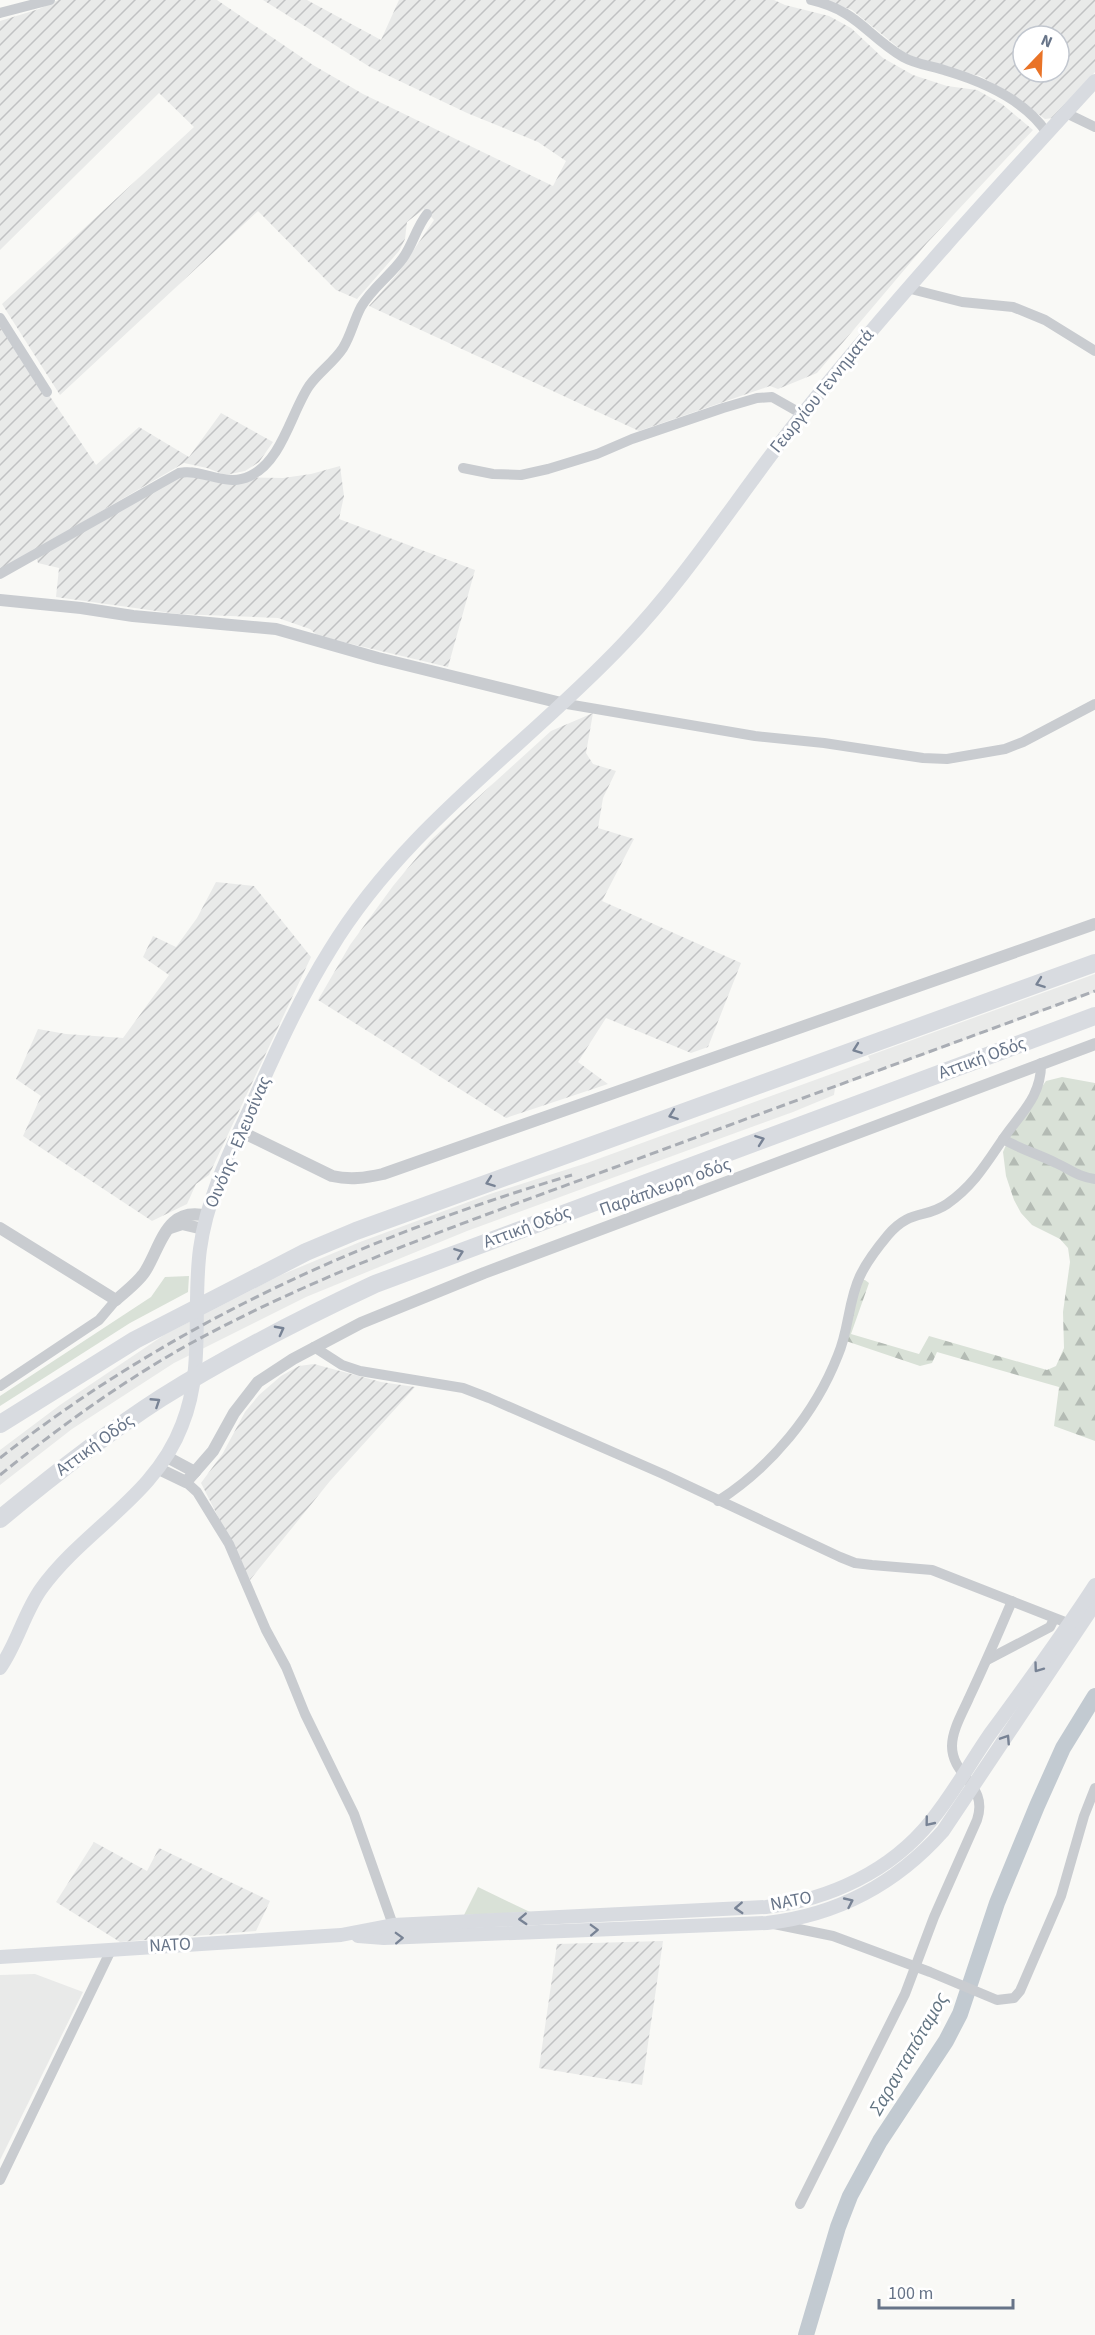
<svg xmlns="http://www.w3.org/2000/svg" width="1095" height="2335" viewBox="0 0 1095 2335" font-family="'Source Sans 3',sans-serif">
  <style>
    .built { fill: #e9eae9 }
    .industrial { fill: url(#industrial-furrows); fill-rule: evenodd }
    .grass { fill: #d9e1d7 }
    .forest { fill: url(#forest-firs) }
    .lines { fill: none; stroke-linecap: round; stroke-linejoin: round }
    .river { stroke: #c2cad1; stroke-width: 16 }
    .minor { stroke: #c9ccd0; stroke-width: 10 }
    .tertiary { stroke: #c9ccd0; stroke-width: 12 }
    .secondary { stroke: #d8dbe0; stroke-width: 14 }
    .motorway { stroke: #d8dbe0; stroke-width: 18 }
    .rail { stroke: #a9adb4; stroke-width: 3; stroke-dasharray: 9 4.5; stroke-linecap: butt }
    .oneway { stroke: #788395 }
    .labels { text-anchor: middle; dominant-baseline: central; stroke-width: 6; stroke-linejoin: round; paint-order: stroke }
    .street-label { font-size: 18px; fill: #677488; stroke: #fff }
    .water-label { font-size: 20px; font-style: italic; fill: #637583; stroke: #fff }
  </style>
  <defs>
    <pattern id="industrial-furrows" width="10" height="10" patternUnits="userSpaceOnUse" patternTransform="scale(1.5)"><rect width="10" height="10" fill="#e9eae9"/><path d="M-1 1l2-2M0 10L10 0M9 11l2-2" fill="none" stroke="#c1c2c3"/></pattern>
    <pattern id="forest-firs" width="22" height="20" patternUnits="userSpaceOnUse" patternTransform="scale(1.5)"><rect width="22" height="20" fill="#d9e1d7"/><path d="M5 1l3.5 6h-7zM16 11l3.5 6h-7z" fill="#b4bbb4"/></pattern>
  </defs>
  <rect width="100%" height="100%" fill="#f9f9f6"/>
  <!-- built -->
  <g class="built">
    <path d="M1095,974V992L835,1088L834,1095L793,1112L467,1231L306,1297L174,1363L72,1429L0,1485V1450L60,1405L164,1335L281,1275L360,1242L490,1194L587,1163L870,1060L868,1056Z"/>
    <path d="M35,1974L83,1992L0,2160V1975Z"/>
  </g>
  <!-- industrial -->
  <g class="industrial">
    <path d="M58,0H217L313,65L363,94L553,186L566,161L538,142L467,113L370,67L263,0H307L381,40L399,0H774L785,5L829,16L851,28L883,58L913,75L947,86L977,90L1002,104L1033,130L927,243L817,373L778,389L770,386L639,431L369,306L398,273L434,220L424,209L407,222L405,239L399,251L357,299L336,290L258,211L60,395L2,304L194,127L159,93L0,250V21L39,9Z"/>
    <path d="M823,0H1095V72L1053,118L1045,119L1006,91L980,76L928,63L905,53L852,10ZM1023,36H1059V72H1023Z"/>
    <path d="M0,322L96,465L139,427L189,457L221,413L273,442L259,462L245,471L225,475L207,468L184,463L0,570Z"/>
    <path d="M340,466L344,496L339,519L475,570L448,667L318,636L310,629L278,618L178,614L56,597L59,568L38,563L35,553L184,467L196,468L222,477L283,478L311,474Z"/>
    <path d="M593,713L586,753L593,764L616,771L603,798L598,828L634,839L602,901L741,963L708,1047L691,1053L606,1018L578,1062L608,1084L506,1118L318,1000L350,945L393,886L432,839L551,731Z"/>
    <path d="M216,882L254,886L311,957L209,1175L196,1184L187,1204L152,1221L23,1136L41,1096L16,1079L38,1029L66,1034L123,1038L169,975L143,957L153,936L176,947L197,918Z"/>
    <path d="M314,1364L381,1382L415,1387L330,1481L250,1580L201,1483L223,1453L245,1412L259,1395L281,1376L299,1366Z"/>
    <path d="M94,1842L147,1871L159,1848L270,1901L256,1931L120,1942L56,1902Z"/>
    <path d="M663,1941L642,2085L539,2068L557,1944Z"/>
  </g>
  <!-- grass -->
  <g class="grass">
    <path d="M189,1276L188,1292L130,1323L0,1406V1396L151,1297L165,1277Z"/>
    <path d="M478,1887L530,1912L464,1915Z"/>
  </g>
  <!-- forest -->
  <path class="forest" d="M1062,1077L1095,1083V1441L1054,1426L1059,1387L937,1352L932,1363L920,1366L846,1341L861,1280H865L869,1283L851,1334L919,1354L929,1336L1047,1370L1056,1366L1064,1348L1063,1312L1070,1262L1068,1248L1060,1239L1032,1225L1021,1213L1014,1200L1006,1176L1003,1152L1010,1136L1041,1088L1046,1081Z"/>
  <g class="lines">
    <!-- river -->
    <path class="river" d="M806,2335L838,2227L850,2196L880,2141L946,2041L960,2014L997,1903L1037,1806L1063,1748L1095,1696"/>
    <!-- minor -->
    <g class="minor">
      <path d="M811,0C858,11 866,35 903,57C917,65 933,66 947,71C984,82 1025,100 1047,133"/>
      <path d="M0,13L50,0"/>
      <path d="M1066,113L1095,127"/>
      <path d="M907,288L962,302L1013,307L1045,320L1095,351"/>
      <path d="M0,318L47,392"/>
      <path d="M463,468L493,474L521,475L548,469L597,454L632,439L723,408L757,398L772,397L802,414"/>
      <path d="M0,574L179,473C202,468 226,488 250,476C282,461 291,413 309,386C319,372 334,362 343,348C351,335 354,320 361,307C372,288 391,275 403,258C413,244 416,228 427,214"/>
      <path d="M561,703L755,736L824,743L923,758L947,759L1005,749L1023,742L1095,704"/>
      <path d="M1003,1139C1020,1149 1038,1154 1056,1163C1072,1170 1076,1176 1095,1179"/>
      <path d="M314,1347L342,1365L360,1371L463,1388L489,1398L663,1474L840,1557L855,1563L872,1565L932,1570L1070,1624"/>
      <path d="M0,1386L99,1320L116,1300"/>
      <path d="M186,1482L197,1492L229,1544L266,1630L286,1667L305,1714L354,1814L393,1925"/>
      <path d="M718,1501C771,1467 815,1414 838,1355C849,1330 848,1301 860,1276C867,1261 878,1247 888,1235C910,1209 925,1219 947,1204C973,1186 986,1164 1003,1139C1020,1114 1042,1096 1041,1063"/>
      <path d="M987,1660L1050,1627L1054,1619"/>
      <path d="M774,1924L833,1936L930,1972L997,2000L1014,1998L1020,1991L1061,1896L1084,1816L1095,1788"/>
      <path d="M0,2180L112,1948"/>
      <path d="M800,2204L905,1994L934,1917L977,1820C989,1785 952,1777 952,1746C952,1730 963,1712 969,1698C984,1666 998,1634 1012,1601"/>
    </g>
    <!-- tertiary -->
    <g class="tertiary">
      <path d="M0,600L81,608L133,616L276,629L378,658L561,703"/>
      <path d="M240,1131L332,1176C350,1180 365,1178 383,1174L1095,924"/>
      <path d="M0,1228L116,1300C126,1291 140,1281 146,1270C162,1243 167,1206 207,1216"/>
      <path d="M170,1228L182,1224L203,1229"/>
      <path d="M167,1457L195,1472"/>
      <path d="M159,1469L186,1482L213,1451L234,1413L258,1382L293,1359L361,1323L484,1273L1095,1044"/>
    </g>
    <!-- secondary -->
    <g class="secondary">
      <path d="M0,1668C17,1644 24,1613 41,1589C84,1529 155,1497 182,1425C205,1368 192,1308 200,1249C207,1196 232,1148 254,1100C277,1049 300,998 330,950C405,826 527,746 624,643C690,574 741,491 801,416C894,300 994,191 1095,81"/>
      <path d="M358,1936L384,1938L767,1923C837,1915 896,1884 943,1831L1095,1604"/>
      <path d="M0,1957L341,1935L393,1925L766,1907C829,1900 891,1871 931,1821C953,1794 970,1763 990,1734C1026,1685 1062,1636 1095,1585"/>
    </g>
    <!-- motorway -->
    <g class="motorway">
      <path d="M0,1424L135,1340L306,1252L356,1231L1095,963"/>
      <path d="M0,1519C52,1476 105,1434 161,1398C230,1355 302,1318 375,1284L1095,1016"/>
    </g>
    <!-- rail -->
    <g class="rail">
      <path d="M0,1458C170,1324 366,1236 572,1175"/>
      <path d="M0,1475C58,1428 119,1384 184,1347C320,1272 467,1222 613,1168C773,1109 934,1050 1095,991"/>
    </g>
  </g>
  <!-- one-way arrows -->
  <defs><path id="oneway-chevron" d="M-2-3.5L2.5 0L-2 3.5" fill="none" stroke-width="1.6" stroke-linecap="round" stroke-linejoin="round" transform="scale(1.5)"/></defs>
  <g class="oneway">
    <use href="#oneway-chevron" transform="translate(1040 983) rotate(160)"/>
    <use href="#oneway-chevron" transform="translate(857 1049) rotate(160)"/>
    <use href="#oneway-chevron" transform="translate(673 1115) rotate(160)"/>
    <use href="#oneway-chevron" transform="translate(760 1140) rotate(-20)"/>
    <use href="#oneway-chevron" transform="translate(490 1182) rotate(160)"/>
    <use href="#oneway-chevron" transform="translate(459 1253) rotate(-20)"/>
    <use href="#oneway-chevron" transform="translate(280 1330) rotate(-28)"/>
    <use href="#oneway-chevron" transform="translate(156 1402) rotate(-33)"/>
    <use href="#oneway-chevron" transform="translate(1038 1668) rotate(126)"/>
    <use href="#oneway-chevron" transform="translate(1006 1739) rotate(-57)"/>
    <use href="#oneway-chevron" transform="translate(929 1822) rotate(129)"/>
    <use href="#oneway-chevron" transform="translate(849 1902) rotate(-25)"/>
    <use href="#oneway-chevron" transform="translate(739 1908) rotate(177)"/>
    <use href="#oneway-chevron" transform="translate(523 1919) rotate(177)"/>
    <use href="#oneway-chevron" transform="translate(594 1930) rotate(-2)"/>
    <use href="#oneway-chevron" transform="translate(399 1938) rotate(-2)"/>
  </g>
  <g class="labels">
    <!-- street labels -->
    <g class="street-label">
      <text transform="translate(822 391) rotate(-51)">Γεωργίου Γεννηματά</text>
      <text transform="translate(982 1058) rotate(-20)">Αττική Οδός</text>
      <text transform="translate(238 1142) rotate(-67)">Οινόης - Ελευσίνας</text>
      <text transform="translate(665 1187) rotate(-20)">Παράπλευρη οδός</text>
      <text transform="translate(527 1227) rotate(-20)">Αττική Οδός</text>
      <text transform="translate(95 1445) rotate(-36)">Αττική Οδός</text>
      <text transform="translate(791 1901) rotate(-11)">ΝΑΤΟ</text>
      <text transform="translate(170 1945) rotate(-3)">ΝΑΤΟ</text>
    </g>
    <!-- water labels -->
    <g class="water-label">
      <text transform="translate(909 2054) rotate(-60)">Σαρανταπόταμος</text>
    </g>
  </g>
  <!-- north arrow -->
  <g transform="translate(1041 54) rotate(23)"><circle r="28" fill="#ffffff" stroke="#c2c7cf" stroke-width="1.5"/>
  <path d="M0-4.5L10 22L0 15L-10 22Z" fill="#e97327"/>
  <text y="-9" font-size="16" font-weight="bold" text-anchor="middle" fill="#677488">N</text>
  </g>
  <!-- scale -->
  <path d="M879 2299v9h134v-9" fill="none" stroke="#677488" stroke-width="3"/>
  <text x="888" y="2299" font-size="18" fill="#677488" stroke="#ffffff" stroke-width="4.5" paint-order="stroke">100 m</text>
</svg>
